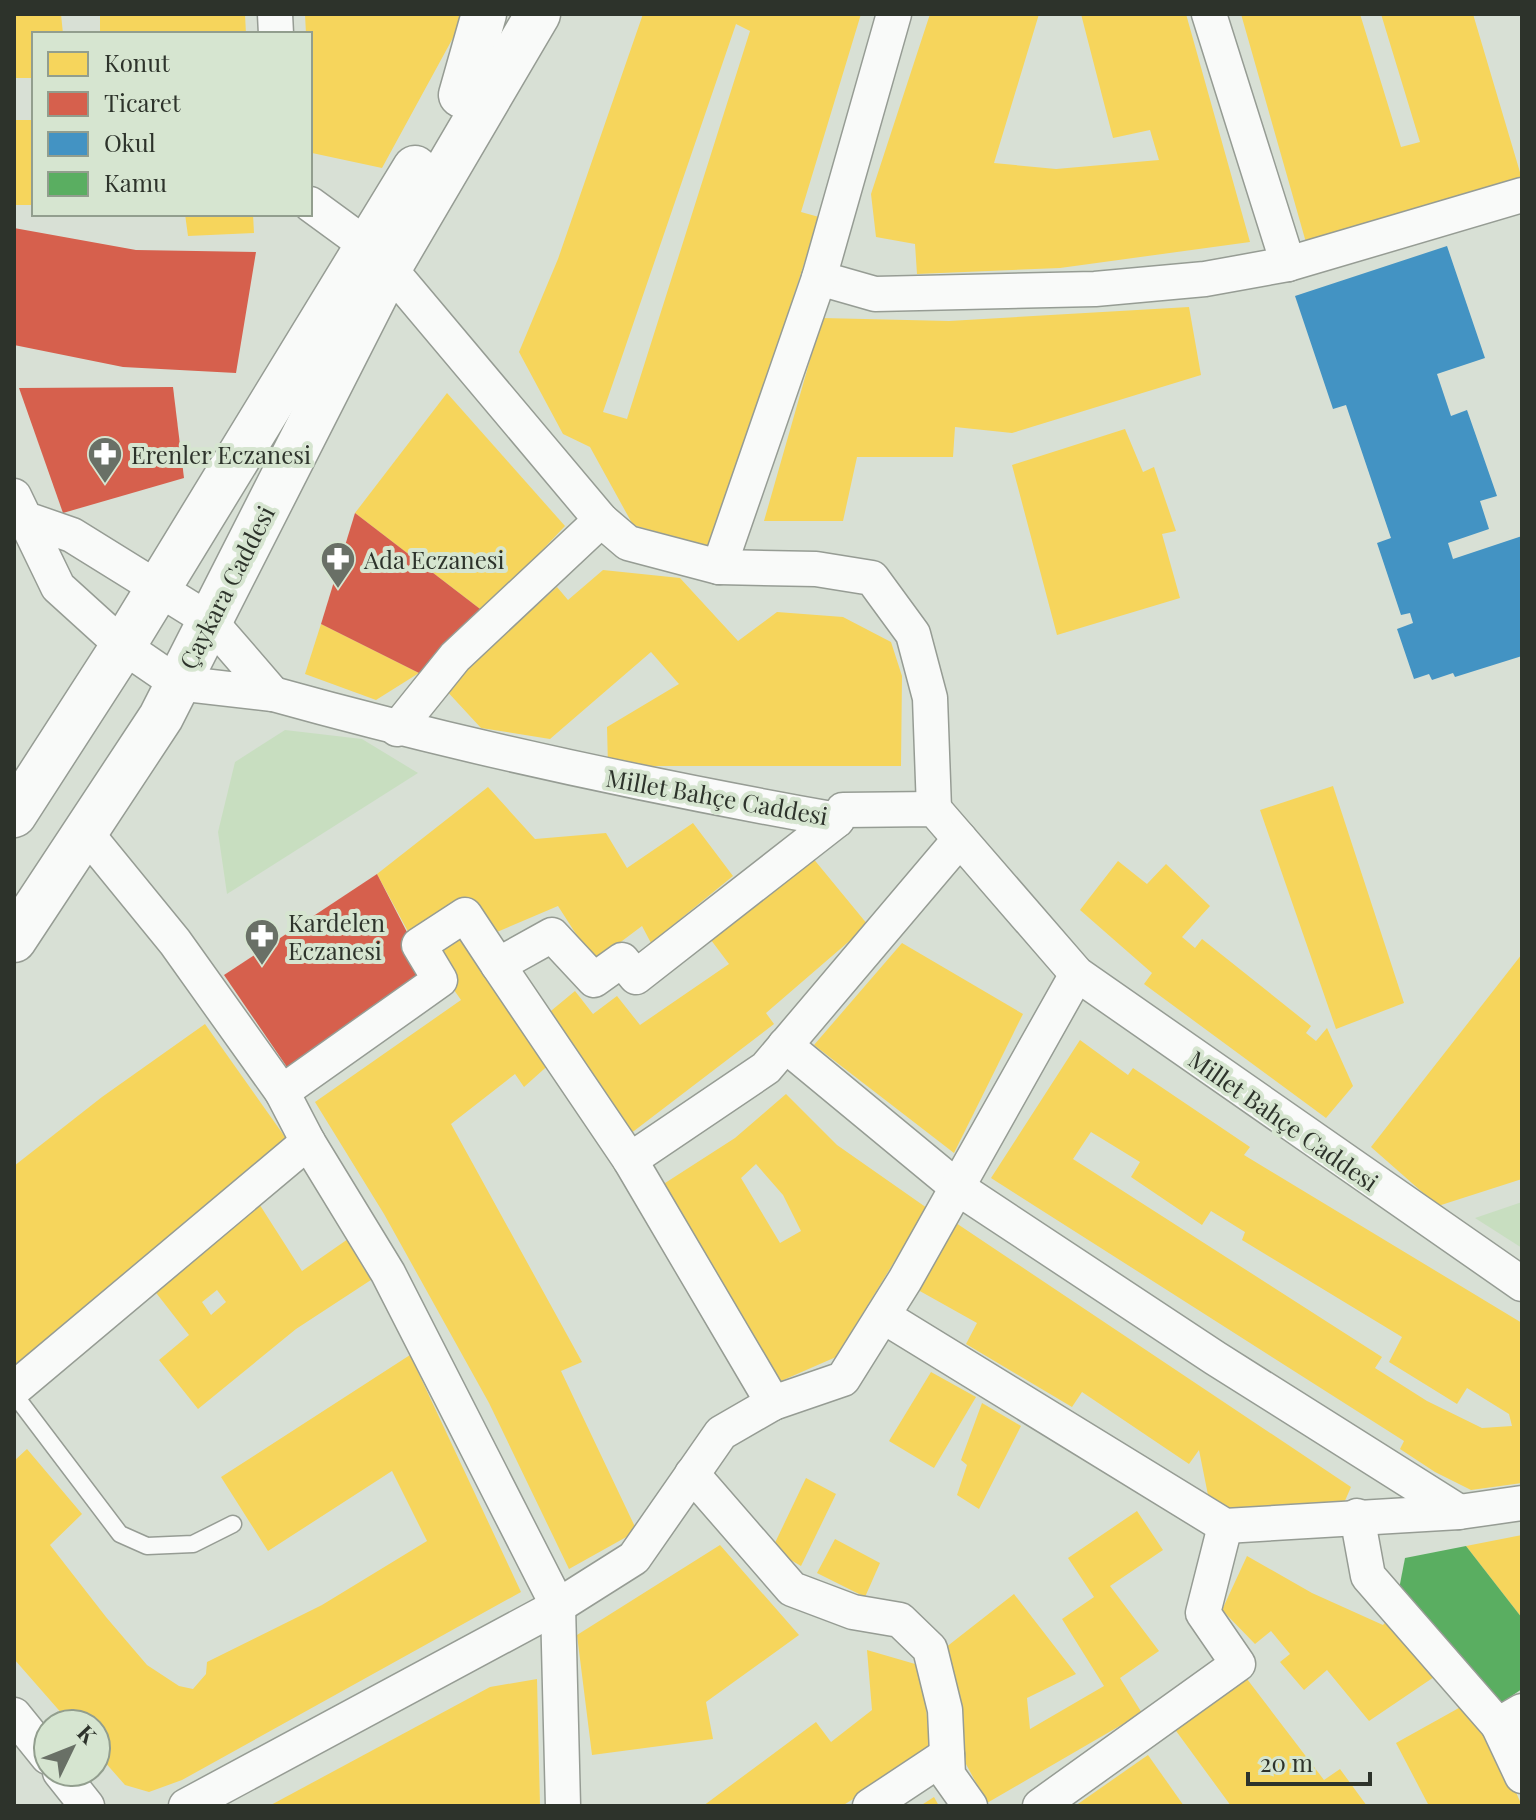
<svg xmlns="http://www.w3.org/2000/svg" width="1536" height="1820" viewBox="0 0 1536 1820" font-family="'Playfair Display',serif">
  <style>
    .green { fill: #c8dec0 }
    .homes { fill: #f6d55c; fill-rule: evenodd }
    .shops { fill: #d6604d }
    .schools { fill: #4393c3 }
    .public { fill: #5aae61 }
    .lines { fill: none; stroke-linecap: round; stroke-linejoin: round }
    .service-casing { stroke: #969c94; stroke-width: 19 }
    .minor-casing { stroke: #969c94; stroke-width: 37 }
    .secondary-casing { stroke: #969c94; stroke-width: 47 }
    .service { stroke: #f9faf9; stroke-width: 16 }
    .minor { stroke: #f9faf9; stroke-width: 34 }
    .secondary { stroke: #f9faf9; stroke-width: 44 }
    .labels { text-anchor: middle; dominant-baseline: central; stroke-width: 8; stroke-linejoin: round; paint-order: stroke }
    .poi-label { font-size: 24px; fill: #2d332b; stroke: #d6e5d0; text-anchor: start }
    .street-label { font-size: 24px; fill: #2d332b; stroke: #d6e5d0 }
  </style>
  <rect width="100%" height="100%" fill="#d8e0d5"/>
  <!-- green -->
  <g class="green">
    <path d="M285,730L362,739L418,773L227,894L218,832L235,762Z"/>
    <path d="M1522,1202V1248L1475,1218Z"/>
  </g>
  <!-- homes -->
  <g class="homes">
    <path d="M14,14H61L63,34H34V78H14Z"/>
    <path d="M100,14H245L246,34H100Z"/>
    <path d="M305,14H466L382,168L312,153L310,34H306Z"/>
    <path d="M643,14H861L801,212L819,217L713,548L633,525L590,447L563,434L519,352L558,259ZM736,24L750,31L627,419L603,412Z"/>
    <path d="M930,14H1039L994,163L1056,169L1159,160L1150,130L1113,138L1081,14H1186L1250,242L1060,268L917,274L915,244L876,237L871,194Z"/>
    <path d="M1241,14H1360L1401,147L1420,142L1381,14H1473L1522,179L1307,246Z"/>
    <rect x="14" y="120" width="20" height="85"/>
    <path d="M185,214H253L254,233L188,236Z"/>
    <path d="M1189,307L1201,375L1012,433L955,427L953,457H857L843,521H764L822,318L949,321Z"/>
    <path d="M447,393L565,526L484,612L355,513Z"/>
    <path d="M1125,429L1143,472L1154,467L1176,531L1162,534L1180,598L1057,635L1012,465Z"/>
    <path d="M603,570L680,578L738,641L777,612L843,617L891,642L902,676L901,766H608L607,727L679,684L651,652L550,739L481,728L444,688L557,587L568,600Z"/>
    <path d="M321,624L419,673L376,700L305,674Z"/>
    <path d="M1333,786L1404,1003L1336,1029L1260,810Z"/>
    <path d="M488,787L535,839L606,833L627,868L693,823L733,876L651,943L642,926L594,962L558,906L490,935L412,939L377,874Z"/>
    <path d="M812,857L868,925L766,1013L774,1024L630,1134L546,1015L575,991L593,1014L617,996L640,1025L729,964L711,940Z"/>
    <path d="M1118,861L1147,884L1166,864L1210,906L1182,937L1195,948L1202,939L1311,1026L1306,1033L1316,1041L1327,1028L1353,1086L1326,1118L1144,984L1152,973L1080,910Z"/>
    <path d="M459,932L553,1061L524,1087L515,1074L451,1124L582,1362L561,1371L637,1531L569,1569L489,1403L384,1214L315,1102L461,1000L445,977L438,948Z"/>
    <path d="M902,943L1023,1014L954,1153L814,1045Z"/>
    <path d="M1522,954V1179L1438,1206L1371,1147Z"/>
    <path d="M205,1024L290,1144L14,1375V1166L102,1097Z"/>
    <path d="M1080,1040L1128,1075L1133,1068L1250,1147L1244,1155L1522,1323V1483L1471,1490L1435,1472L1400,1449L1404,1441L991,1178ZM1091,1132L1140,1162L1131,1177L1202,1225L1211,1211L1245,1232L1242,1240L1402,1337L1389,1362L1457,1404L1467,1388L1509,1414L1512,1426L1482,1428L1427,1401L1375,1368L1382,1357L1073,1159Z"/>
    <path d="M786,1094L837,1145L927,1208L836,1357L781,1381L662,1185L735,1138ZM756,1164L783,1195L801,1231L780,1243L741,1178Z"/>
    <path d="M256,1199L302,1271L348,1239L374,1278L296,1329L198,1409L159,1360L189,1335L150,1285ZM217,1290L226,1302L211,1315L202,1302Z"/>
    <path d="M956,1223L1351,1487L1344,1503L1226,1513L1209,1500L1199,1450L1189,1464L1082,1392L1072,1407L966,1344L977,1323L918,1290Z"/>
    <path d="M410,1355L521,1592L182,1780L149,1792L125,1785L96,1752V1724H71L14,1659V1461L27,1449L82,1514L50,1545L106,1617L147,1665L179,1686L193,1689L206,1674L207,1662L322,1605L427,1541L392,1471L268,1551L221,1477Z"/>
    <path d="M931,1372L976,1397L934,1468L889,1441Z"/>
    <path d="M982,1403L1021,1426L979,1509L957,1495L967,1465L961,1460Z"/>
    <path d="M806,1478L836,1494L801,1566L772,1549Z"/>
    <path d="M1137,1511L1163,1550L1110,1586L1159,1651L1120,1678L1142,1713L987,1803L960,1753L945,1648L1014,1594L1076,1674L1027,1698L1030,1729L1104,1686L1062,1619L1094,1597L1068,1558Z"/>
    <path d="M1522,1535V1618L1466,1546Z"/>
    <path d="M835,1539L880,1563L865,1597L817,1573Z"/>
    <path d="M720,1545L799,1635L706,1702L713,1739L592,1755L577,1635Z"/>
    <path d="M1247,1556L1312,1593L1383,1625L1391,1616L1437,1675L1369,1721L1327,1670L1304,1690L1280,1662L1290,1654L1271,1631L1255,1644L1222,1610Z"/>
    <path d="M867,1650L922,1666L929,1738L936,1747L842,1806H703L816,1722L831,1742L872,1710Z"/>
    <path d="M537,1679L540,1806H269L490,1687Z"/>
    <path d="M1247,1679L1324,1780L1340,1769L1367,1806H1231L1171,1724Z"/>
    <path d="M1466,1704L1502,1760L1522,1806H1429L1396,1743Z"/>
    <path d="M1148,1755L1184,1806H1075Z"/>
    <path d="M934,1797L939,1806H920Z"/>
  </g>
  <!-- shops -->
  <g class="shops">
    <path d="M14,228L136,250L256,252L236,373L123,367L14,345Z"/>
    <path d="M173,387L184,478L63,513L19,388Z"/>
    <path d="M355,513L484,612L419,673L321,624Z"/>
    <path d="M377,874L428,973L289,1070L224,975Z"/>
  </g>
  <!-- schools -->
  <path class="schools" d="M1447,246L1485,358L1437,374L1451,416L1467,410L1497,496L1480,501L1489,529L1448,543L1453,559L1522,536V656L1455,677L1453,673L1432,680L1429,674L1414,679L1397,629L1413,623L1410,613L1401,615L1377,543L1391,538L1346,405L1333,409L1295,296Z"/>
  <!-- public -->
  <path class="public" d="M1466,1546L1522,1618V1689L1501,1703L1399,1589L1405,1558Z"/>
  <g class="lines">
    <defs>
      <path id="service" d="M14,1394L120,1534L147,1546L193,1544L233,1524"/>
      <g id="minor">
        <path d="M275,14L276,34"/>
        <path d="M1209,14L1288,264"/>
        <path d="M310,204L366,245"/>
        <path d="M389,268L601,520L628,543L719,567L816,569L872,578L913,634L930,698L934,809"/>
        <path d="M819,278L875,294L1095,289L1205,279L1288,264L1522,195"/>
        <path d="M14,496L58,587L123,646L177,683L273,694L209,620L72,535L23,518"/>
        <path d="M719,567L819,278L894,14"/>
        <path d="M273,694C459,746 647,786 837,820L843,810L934,809L1077,974L1522,1284"/>
        <path d="M397,729L455,657L601,520"/>
        <path d="M86,833L175,942L282,1092L308,1142L388,1273L558,1606L563,1806"/>
        <path d="M498,965L630,1160L773,1403"/>
        <path d="M785,1045L958,1188L1215,1358L1459,1512"/>
        <path d="M282,1092L440,980L419,945L465,915L498,965L552,935L594,980L622,960L636,977L837,820"/>
        <path d="M630,1160L766,1068L960,839"/>
        <path d="M883,1316L1225,1526L1459,1512L1522,1503"/>
        <path d="M14,1389L308,1142"/>
        <path d="M692,1474L792,1589L853,1612L900,1620L930,1649L945,1710L948,1775L970,1806"/>
        <path d="M1357,1516L1368,1576L1498,1725L1522,1711"/>
        <path d="M14,1715L48,1757"/>
        <path d="M1498,1725L1522,1776"/>
        <path d="M60,1772L87,1806"/>
        <path d="M186,1806L558,1606L634,1558L721,1433L773,1403L843,1379L905,1280L1077,974"/>
        <path d="M870,1806L947,1755"/>
        <path d="M1040,1806L1238,1664L1203,1613L1225,1526"/>
      </g>
      <g id="secondary">
        <path d="M461,95L484,14"/>
        <path d="M14,815L123,646L415,168"/>
        <path d="M14,940L161,717L389,268L538,14"/>
      </g>
    </defs>
    <!-- service casing -->
    <use href="#service" class="service-casing"/>
    <!-- minor casing -->
    <use href="#minor" class="minor-casing"/>
    <!-- secondary casing -->
    <use href="#secondary" class="secondary-casing"/>
    <!-- service -->
    <use href="#service" class="service"/>
    <!-- minor -->
    <use href="#minor" class="minor"/>
    <!-- secondary -->
    <use href="#secondary" class="secondary"/>
  </g>
  <!-- icons -->
  <defs>
    <symbol id="pharmacy-pin" viewBox="-11 -11 22 30"><path d="M0 17L-7.5 6A9.5 9.5 0 1 1 7.5 6Z" fill="#697066" stroke="#d6e5d0"/><path d="M-2-6h4v4h4v4h-4v4h-4v-4h-4v-4h4Z" fill="#fff"/></symbol>
  </defs>
  <g fill-rule="evenodd">
    <use href="#pharmacy-pin" x="85" y="434" width="40" height="54"/>
    <use href="#pharmacy-pin" x="318" y="539" width="40" height="54"/>
    <use href="#pharmacy-pin" x="242" y="916" width="40" height="54"/>
  </g>
  <g class="labels">
    <!-- poi labels -->
    <g class="poi-label">
      <text x="131" y="454">Erenler Eczanesi</text>
      <text x="364" y="559">Ada Eczanesi</text>
      <text x="288" y="922">Kardelen<tspan x="288" dy="28">Eczanesi</tspan></text>
    </g>
    <!-- street labels -->
    <g class="street-label">
      <text transform="translate(226 587) rotate(-63)">Çaykara Caddesi</text>
      <text transform="translate(717 796) rotate(10)">Millet Bahçe Caddesi</text>
      <text transform="translate(1284 1120) rotate(35)">Millet Bahçe Caddesi</text>
    </g>
  </g>
  <!-- border -->
  <rect width="1536" height="1820" fill="none" stroke="#2d332b" stroke-width="32"/>
  <!-- legend -->
  <rect x="32" y="32" width="280" height="184" fill="#d6e5d0" stroke="#929e8e" stroke-width="2"/>
  <rect x="48" y="52" width="40" height="24" fill="#f6d55c" stroke="#929e8e" stroke-width="2"/>
  <text x="104" y="72" font-size="24" fill="#2d332b">Konut</text>
  <rect x="48" y="92" width="40" height="24" fill="#d6604d" stroke="#929e8e" stroke-width="2"/>
  <text x="104" y="112" font-size="24" fill="#2d332b">Ticaret</text>
  <rect x="48" y="132" width="40" height="24" fill="#4393c3" stroke="#929e8e" stroke-width="2"/>
  <text x="104" y="152" font-size="24" fill="#2d332b">Okul</text>
  <rect x="48" y="172" width="40" height="24" fill="#5aae61" stroke="#929e8e" stroke-width="2"/>
  <text x="104" y="192" font-size="24" fill="#2d332b">Kamu</text>
  <!-- north arrow -->
  <g transform="translate(72 1748) rotate(47)"><circle r="38" fill="#d6e5d0" stroke="#929e8e" stroke-width="2"/>
  <path d="M0-6L14 30L0 20L-14 30Z" fill="#697066"/>
  <text y="-12" font-size="22" font-weight="bold" text-anchor="middle" fill="#2d332b">K</text>
  </g>
  <!-- scale -->
  <path d="M1248 1772v12h122v-12" fill="none" stroke="#2d332b" stroke-width="4"/>
  <text x="1260" y="1772" font-size="24" fill="#2d332b" stroke="#d6e5d0" stroke-width="6" paint-order="stroke">20 m</text>
</svg>
